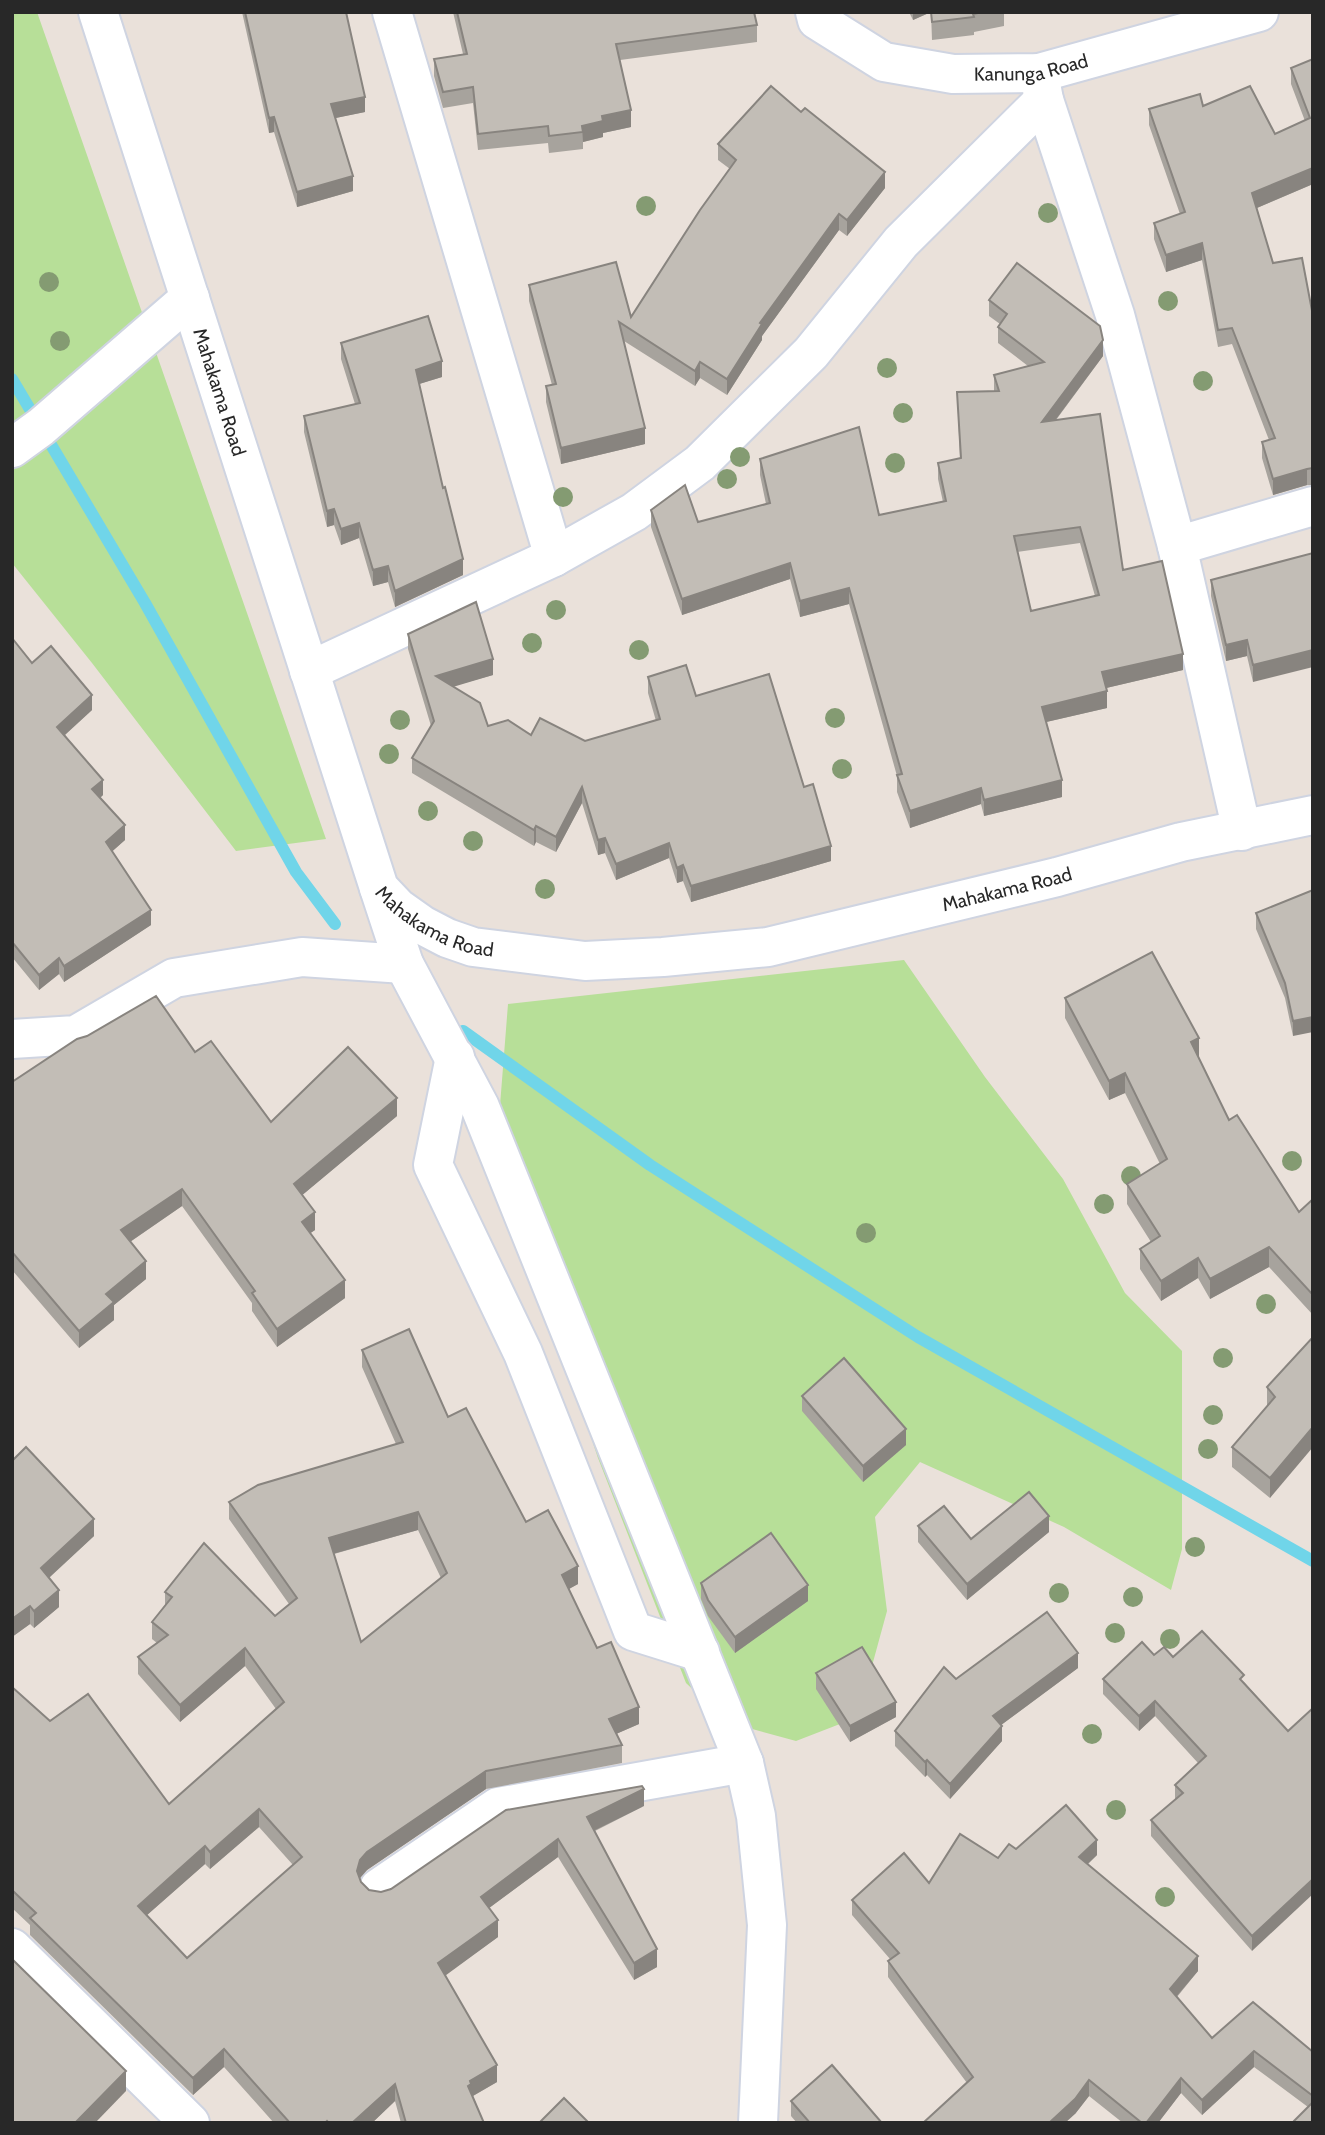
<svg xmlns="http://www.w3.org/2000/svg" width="1325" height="2135" viewBox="0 0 1325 2135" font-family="Cabin,sans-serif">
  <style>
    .green { fill: #b7df98 }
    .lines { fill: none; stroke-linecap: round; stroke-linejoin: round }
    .stream { stroke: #70d5e9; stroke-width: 12 }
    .minor-casing { stroke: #cfd4e1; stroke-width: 42 }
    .tertiary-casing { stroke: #cfd4e1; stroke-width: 42 }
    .minor { stroke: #fff; stroke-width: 38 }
    .tertiary { stroke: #fff; stroke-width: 38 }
    .tree { fill: #849b72 }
    .wall { fill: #a7a39d; fill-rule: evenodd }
    .shaded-wall { fill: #88847f }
    .building { fill: #c2bdb6; stroke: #88847f; stroke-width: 2; fill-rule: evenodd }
    .labels { text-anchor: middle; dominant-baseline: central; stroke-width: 6; stroke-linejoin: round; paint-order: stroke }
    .street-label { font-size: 19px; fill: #282828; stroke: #fff }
  </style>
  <rect width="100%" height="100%" fill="#eae1da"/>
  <!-- green -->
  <g class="green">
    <path d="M12,12H37L326,839L236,851L92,663L12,563Z"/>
    <path d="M904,960L985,1077L1063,1179L1125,1293L1182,1351V1549L1171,1590L1064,1527L920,1462L875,1517L887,1611L858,1717L796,1741L727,1722L686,1683L598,1458L529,1251L495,1169L508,1004Z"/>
  </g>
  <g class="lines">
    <!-- stream -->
    <g class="stream">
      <path d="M12,379L145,603L296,872L335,924"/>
      <path d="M463,1031L650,1165L918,1337L1313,1561"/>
    </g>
    <defs>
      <g id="minor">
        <path d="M392,12L554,557"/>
        <path id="s1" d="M815,12L817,20L884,62L953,74L1039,73L1259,12"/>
        <path d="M1039,73L1044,100L1115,315L1177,546L1242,831"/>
        <path d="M12,448L41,427L190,298"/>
        <path d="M1177,546L1313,506"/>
        <path d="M309,671L554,557L634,512L700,463L811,353L901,242L1044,100"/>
        <path d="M379,888L404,964L480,1107L744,1763L756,1816L767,1925L758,2123"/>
        <path d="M12,1039L76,1035L174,978L302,957L404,964"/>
        <path d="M455,1057L433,1165L523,1353L633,1631L700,1652"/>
        <path d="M379,1888L498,1807L744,1763"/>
        <path d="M12,1948L190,2123"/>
      </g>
      <g id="tertiary">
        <path id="s2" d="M98,12L379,888L398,908L422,925L447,938L473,947L585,961L663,957L768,947L1057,877L1181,842L1313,815"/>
      </g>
    </defs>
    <!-- minor casing -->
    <use href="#minor" class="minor-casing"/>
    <!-- tertiary casing -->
    <use href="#tertiary" class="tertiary-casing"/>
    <!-- minor -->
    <use href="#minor" class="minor"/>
    <!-- tertiary -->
    <use href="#tertiary" class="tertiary"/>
  </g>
  <!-- trees -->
  <g class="tree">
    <circle cx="646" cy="206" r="10"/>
    <circle cx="1048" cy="213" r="10"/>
    <circle cx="49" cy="282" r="10"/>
    <circle cx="1168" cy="301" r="10"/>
    <circle cx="60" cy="341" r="10"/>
    <circle cx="887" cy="368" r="10"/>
    <circle cx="1203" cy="381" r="10"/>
    <circle cx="903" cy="413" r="10"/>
    <circle cx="740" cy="457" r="10"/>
    <circle cx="895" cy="463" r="10"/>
    <circle cx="727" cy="479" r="10"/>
    <circle cx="563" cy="497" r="10"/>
    <circle cx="556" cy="610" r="10"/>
    <circle cx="532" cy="643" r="10"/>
    <circle cx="639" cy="650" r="10"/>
    <circle cx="835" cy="718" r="10"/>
    <circle cx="400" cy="720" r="10"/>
    <circle cx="389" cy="754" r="10"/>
    <circle cx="842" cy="769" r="10"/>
    <circle cx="428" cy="811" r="10"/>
    <circle cx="473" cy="841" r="10"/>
    <circle cx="545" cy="889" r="10"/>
    <circle cx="1292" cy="1161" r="10"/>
    <circle cx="1131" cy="1176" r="10"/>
    <circle cx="1104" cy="1204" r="10"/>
    <circle cx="866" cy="1233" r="10"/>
    <circle cx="1266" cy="1304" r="10"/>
    <circle cx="1223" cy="1358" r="10"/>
    <circle cx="1213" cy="1415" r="10"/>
    <circle cx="1208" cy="1449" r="10"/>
    <circle cx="1195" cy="1547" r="10"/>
    <circle cx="1059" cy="1593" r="10"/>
    <circle cx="1133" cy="1597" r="10"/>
    <circle cx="1115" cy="1633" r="10"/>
    <circle cx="1170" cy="1639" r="10"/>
    <circle cx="1092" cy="1734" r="10"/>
    <circle cx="1116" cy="1810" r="10"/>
    <circle cx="1165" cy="1897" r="10"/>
  </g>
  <!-- wall -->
  <g class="wall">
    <path d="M242,12H346L365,112L335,118L353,191L297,207L274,132L269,133Z"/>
    <path d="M453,12H754L757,25V42L620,60L631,127L603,133V137L583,142V149L549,153L548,143L478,150L473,103L443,108L434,76V59L463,54Z"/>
    <path d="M909,12H1004V26L974,32V35L932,40L931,12L913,20Z"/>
    <path d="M1313,59V184L1257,208L1273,263L1313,316V485H1307L1273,495L1262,458V442L1269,440L1232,344L1218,347L1202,260L1166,272L1154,239V223L1180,214L1149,125V109L1203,106L1275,134L1305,121L1291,84V68Z"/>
    <path d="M718,144L885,188L847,236L839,230L762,336V340L727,395L700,378L695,386L624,341L645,444L561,464L546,402V386L552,385L529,301V285L631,317L730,169L718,160Z"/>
    <path d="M989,300L1103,356L1056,420L1123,570L1183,670L1106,688L1107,708L1046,722L1062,797L984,816L981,804L910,828L897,792V776L849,604L800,617L790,579L682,615L651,527V510L698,522L766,504L760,475V459L879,515L943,502L938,479V463L960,458L957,392L994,391V375L1028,366L998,343V327L1000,324L989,316ZM1080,543L1095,596L1031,611L1017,552Z"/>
    <path d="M341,343L442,377L419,384L463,575L395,607L388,582L373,586L359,538L341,545L334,525L327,527L304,432V416L355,404L341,359Z"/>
    <path d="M1313,553L1253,682L1247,656L1226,661L1211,596V580Z"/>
    <path d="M408,634L493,675L453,686L488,726L531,735L585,741L656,721L648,693V677L696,696L804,787L831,861L691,902L683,881L677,883L669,858L616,880L605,853L598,855L582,803L556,852L536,842L534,846L412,773V758L431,726L408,649Z"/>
    <path d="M12,638L32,663L92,710L65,735L103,795L100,798L125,840L112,851L151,925L64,982L59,974L39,990L12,957Z"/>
    <path d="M1313,890L1293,1036L1285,998L1256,929V913Z"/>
    <path d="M1065,998L1199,1058L1229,1120L1299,1212L1313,1199V1315L1269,1267L1210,1299L1198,1278L1161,1301L1140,1269V1249L1151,1242L1127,1204V1184L1160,1164L1125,1093L1109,1100L1065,1018Z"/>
    <path d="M195,1052L271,1122L397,1116L302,1195L315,1230L310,1233L345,1298L277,1347L252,1311V1303L182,1206L130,1242L146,1279L114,1305V1320L79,1348L12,1270V1082Z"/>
    <path d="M1313,1337L1270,1498L1232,1467V1447L1267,1407V1387Z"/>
    <path d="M362,1350L448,1417L526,1522L578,1584L568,1589L597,1648L639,1724L616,1734L622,1745V1763L486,1789L367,1870L360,1878L361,1882L369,1890L381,1892L644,1806L595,1831L657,1967L634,1980L558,1857L489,1908L498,1937L445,1975L497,2082L473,2096L484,2123H401L395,2101L372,2123H274L224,2067L193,2095L30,1935V1925L12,1908V1687L50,1721L169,1804L276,1709L245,1666L180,1722L138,1674V1657L157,1643L152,1639V1622L165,1605V1592L275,1616L289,1604L229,1519V1502L396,1444L362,1367ZM418,1530L441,1578L361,1642L334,1554ZM259,1827L293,1865L187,1958L147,1915L205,1864L210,1869Z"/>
    <path d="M802,1396L906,1445L863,1482L802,1411Z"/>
    <path d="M12,1461L94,1536L49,1578L59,1607L34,1628L30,1624L12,1637Z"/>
    <path d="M918,1526L971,1539L1049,1532L967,1600L918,1542Z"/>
    <path d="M701,1583L808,1601L735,1653L708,1616L701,1599Z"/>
    <path d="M1154,1655L1173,1657L1244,1682L1288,1731L1252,1951L1151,1836V1820L1175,1800V1785L1198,1763L1155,1716L1139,1731L1103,1694V1679Z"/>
    <path d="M1078,1668L1001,1725L1002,1741L950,1799L927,1775L925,1777L895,1746V1731L956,1679Z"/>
    <path d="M816,1673L896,1717L850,1742L816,1689Z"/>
    <path d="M1016,1849L1097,1855L1088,1864L1198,1971L1177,1997L1212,2038L1313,2052V2123H1294V2121L1308,2107L1254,2067L1202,2115L1181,2093L1158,2123H1123L1089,2096L1075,2114L967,2083L888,1977V1961L890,1959L852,1915V1900L929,1883L998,1858Z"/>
    <path d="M791,2101L882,2123H797L791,2116Z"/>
  </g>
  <!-- shaded-wall -->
  <g class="shaded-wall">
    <path d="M913,12H931L913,20Z"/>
    <path d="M365,97V112L331,119V104Z"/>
    <path d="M631,110V127L603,133V137L583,142L582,126L602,116Z"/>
    <path d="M274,117V132L269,133V118Z"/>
    <path d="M1313,168V184L1252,210V193Z"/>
    <path d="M885,172V188L847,236V220Z"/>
    <path d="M353,176V191L297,207V192Z"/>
    <path d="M839,214V230L762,336V340L727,395V379L760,323Z"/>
    <path d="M1202,243V260L1166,272V255Z"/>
    <path d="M1103,340V356L1042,438V422Z"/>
    <path d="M442,361V377L416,385V370Z"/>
    <path d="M700,362V378L695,386V371Z"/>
    <path d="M645,428V444L561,464V448Z"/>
    <path d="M1307,469V485L1273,495V479Z"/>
    <path d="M334,509V525L327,527V511Z"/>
    <path d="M359,523V538L341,545V529Z"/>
    <path d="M463,559V575L395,607V591Z"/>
    <path d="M790,563V579L682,615V599Z"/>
    <path d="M388,566V582L373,586V570Z"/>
    <path d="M849,588V604L800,617V601Z"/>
    <path d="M1247,640V656L1226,661V645Z"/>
    <path d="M1313,650V667L1253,682V665Z"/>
    <path d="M1183,654V670L1102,689V672Z"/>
    <path d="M493,659V675L436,692V676Z"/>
    <path d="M1107,691V708L1042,723V707Z"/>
    <path d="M92,695V710L57,742V727Z"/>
    <path d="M103,780V795L92,805V789Z"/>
    <path d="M1062,780V797L984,816V800Z"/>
    <path d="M582,787V803L556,852V837Z"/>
    <path d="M981,788V804L910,828V811Z"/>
    <path d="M125,825V840L106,857V842Z"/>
    <path d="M536,826V842L534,846V830Z"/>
    <path d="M605,838V853L598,855V840Z"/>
    <path d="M669,843V858L616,880V864Z"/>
    <path d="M831,846V861L691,902V886Z"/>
    <path d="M683,865V881L677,883V868Z"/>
    <path d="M151,910V925L64,982V966Z"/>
    <path d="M59,958V974L39,990V975Z"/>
    <path d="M1313,1017V1032L1293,1036V1021Z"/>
    <path d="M1199,1038V1058L1191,1042Z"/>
    <path d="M1125,1073V1093L1109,1100V1081Z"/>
    <path d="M397,1098V1116L294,1202V1184Z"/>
    <path d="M182,1189V1206L121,1248V1230Z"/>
    <path d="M315,1212V1230L302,1239V1222Z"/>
    <path d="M1269,1247V1267L1210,1299V1279Z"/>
    <path d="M1198,1258V1278L1161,1301V1281Z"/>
    <path d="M146,1261V1279L114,1305V1320L79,1348V1331L106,1294Z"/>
    <path d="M345,1280V1298L277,1347V1329Z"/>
    <path d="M1313,1427V1447L1270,1498V1478Z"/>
    <path d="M906,1429V1445L863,1482V1466Z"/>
    <path d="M418,1512V1530L329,1555V1538Z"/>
    <path d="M1049,1516V1532L967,1600V1584Z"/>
    <path d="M94,1519V1536L41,1585V1568Z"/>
    <path d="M578,1566V1584L562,1593V1575Z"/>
    <path d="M808,1585V1601L735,1653V1637Z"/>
    <path d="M59,1590V1607L34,1628V1611Z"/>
    <path d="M30,1606V1624L12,1637V1619Z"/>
    <path d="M245,1648V1666L180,1722V1705Z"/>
    <path d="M1078,1653V1668L993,1731V1716Z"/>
    <path d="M1155,1701V1716L1139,1731V1716Z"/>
    <path d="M896,1702V1717L850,1742V1726Z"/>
    <path d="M639,1707V1724L609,1737V1719Z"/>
    <path d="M1002,1726V1741L950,1799V1784Z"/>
    <path d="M927,1760V1775L925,1777V1762Z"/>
    <path d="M486,1771V1789L367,1870L360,1878L357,1871L360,1860L367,1852Z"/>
    <path d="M644,1789V1806L587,1834V1817Z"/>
    <path d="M259,1809V1827L210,1869V1852Z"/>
    <path d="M558,1839V1857L481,1914V1897Z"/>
    <path d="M1097,1840V1855L1079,1872V1857Z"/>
    <path d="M205,1846V1864L138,1923V1906Z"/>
    <path d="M1313,1879V1894L1252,1951V1936Z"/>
    <path d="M498,1920V1937L438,1981V1963Z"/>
    <path d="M657,1949V1967L634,1980V1963Z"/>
    <path d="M1198,1956V1971L1170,2004V1989Z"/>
    <path d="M224,2049V2067L193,2095V2078Z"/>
    <path d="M1254,2051V2067L1202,2115V2100Z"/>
    <path d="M497,2065V2082L471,2097L468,2086L470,2081Z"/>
    <path d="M126,2071V2091L95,2123H75Z"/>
    <path d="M1181,2078V2093L1158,2123H1146Z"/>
    <path d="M1089,2080V2096L1075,2114L1065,2123H1049Z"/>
    <path d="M395,2084V2101L372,2123H352Z"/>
  </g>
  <!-- building -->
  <g class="building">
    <path d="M245,12H346L365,97L331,104L353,176L297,192L274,117L269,118Z"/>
    <path d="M457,12H754L757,25L616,44L631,110L602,116L603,121L582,126L583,132L549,136L548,126L478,134L473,87L443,92L434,59L467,54Z"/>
    <path d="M931,12H983L973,14L974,17L932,22Z"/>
    <path d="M1313,59V168L1252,193L1273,263L1302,258L1313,316V468L1307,469L1273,479L1262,442L1275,438L1232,328L1218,330L1202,243L1166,255L1154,223L1185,212L1149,109L1200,94L1203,106L1250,86L1275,134L1310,118L1291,68Z"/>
    <path d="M771,86L801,112L805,108L885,172L847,220L839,214L760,323L762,324L727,379L700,362L695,371L619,322L645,428L561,448L546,386L556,384L529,285L616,262L631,317L700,210L736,160L718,144Z"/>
    <path d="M1017,263L1100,326L1103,340L1042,422L1100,414L1123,570L1162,561L1183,654L1102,672L1107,691L1042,707L1062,780L984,800L981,788L910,811L897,775L902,774L849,588L800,601L790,563L682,599L651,510L685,485L698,522L770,503L760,459L859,427L879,515L946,501L938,463L961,458L957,392L999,391L994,375L1044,362L998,327L1007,314L989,300ZM1080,527L1099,595L1031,611L1014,536Z"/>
    <path d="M428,316L442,361L416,370L443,488L445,487L463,559L395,591L388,566L373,570L359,523L341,529L334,509L327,511L304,416L360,403L341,343Z"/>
    <path d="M1313,553V650L1253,665L1247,640L1226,645L1211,580Z"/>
    <path d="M476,602L493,659L436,676L480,703L488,726L508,720L531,735L540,718L585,741L660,719L648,677L686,665L696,696L769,674L804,787L813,784L831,846L691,886L683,865L677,868L669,843L616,864L605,838L598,840L582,787L556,837L536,826L534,830L412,758L434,721L408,634Z"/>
    <path d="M12,638L32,663L51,646L92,695L57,727L103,780L92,789L125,825L106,842L151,910L64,966L59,958L39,975L12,942Z"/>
    <path d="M1313,890V1017L1293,1021L1285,983L1256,913Z"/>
    <path d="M1152,952L1199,1038L1191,1042L1229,1120L1237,1115L1299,1212L1313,1199V1295L1269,1247L1210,1279L1198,1258L1161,1281L1140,1249L1160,1236L1127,1184L1167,1159L1125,1073L1109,1081L1065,998Z"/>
    <path d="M156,996L195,1052L211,1041L271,1122L348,1047L397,1098L294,1184L315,1212L302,1222L345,1280L277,1329L252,1293L255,1291L182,1189L121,1230L146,1261L106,1294L114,1302L79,1331L12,1252V1082L77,1039L87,1036Z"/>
    <path d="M409,1329L448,1417L466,1408L526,1522L548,1510L578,1566L562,1575L597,1648L611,1642L639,1707L609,1719L622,1745L486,1771L367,1852L360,1860L357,1871L361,1882L369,1890L381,1892L391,1889L506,1810L642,1786L644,1789L587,1817L657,1949L634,1963L558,1839L481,1897L498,1920L438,1963L497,2065L470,2081L471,2084L468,2086L484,2123H406L395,2084L352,2123H329L327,2121L325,2123H290L224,2049L193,2078L30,1918L36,1913L12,1890V1687L50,1721L88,1694L169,1804L284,1702L245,1648L180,1705L138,1657L168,1635L152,1622L172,1597L165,1592L204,1543L275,1616L297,1598L229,1502L258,1485L403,1442L362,1350ZM418,1512L447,1573L361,1642L329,1538ZM259,1809L302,1857L187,1958L138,1906L205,1846L210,1852Z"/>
    <path d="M1313,1337V1427L1270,1478L1232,1447L1275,1397L1267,1387Z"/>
    <path d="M844,1358L906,1429L863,1466L802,1396Z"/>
    <path d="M26,1447L94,1519L41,1568L59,1590L34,1611L30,1606L12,1619V1461Z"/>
    <path d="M1029,1492L1049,1516L967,1584L918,1526L944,1506L971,1539Z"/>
    <path d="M771,1533L808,1585L735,1637L708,1600L701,1583Z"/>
    <path d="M1047,1612L1078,1653L993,1716L1002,1726L950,1784L927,1760L925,1762L895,1731L944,1667L956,1679Z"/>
    <path d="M1202,1631L1244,1675L1240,1679L1288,1731L1313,1708V1879L1252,1936L1151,1820L1183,1793L1175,1785L1206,1756L1155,1701L1139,1716L1103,1679L1142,1642L1154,1655L1164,1647L1173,1657Z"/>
    <path d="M862,1647L896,1702L850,1726L816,1673Z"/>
    <path d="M1066,1805L1097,1840L1079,1857L1198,1956L1170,1989L1212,2038L1253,2002L1313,2052V2096L1254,2051L1202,2100L1181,2078L1146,2123H1142L1089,2080L1075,2099L1049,2123H923L973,2077L888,1961L899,1953L852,1900L904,1853L929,1883L960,1834L998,1858L1009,1844L1016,1849Z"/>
    <path d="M12,1959L126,2071L75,2123H12Z"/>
    <path d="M832,2065L882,2123H810L791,2101Z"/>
    <path d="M564,2098L589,2123H539Z"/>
    <path d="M1313,2102V2123H1295L1294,2121Z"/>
  </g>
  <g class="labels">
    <!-- street labels -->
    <g class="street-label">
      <text stroke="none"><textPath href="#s1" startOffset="236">Kanunga Road</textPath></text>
      <text stroke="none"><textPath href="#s2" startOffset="399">Mahakama Road</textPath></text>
      <text stroke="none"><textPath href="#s2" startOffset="1575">Mahakama Road</textPath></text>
      <text stroke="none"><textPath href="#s2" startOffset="987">Mahakama Road</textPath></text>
    </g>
  </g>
  <!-- border -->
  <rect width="1325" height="2135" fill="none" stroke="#282828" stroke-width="28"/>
</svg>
